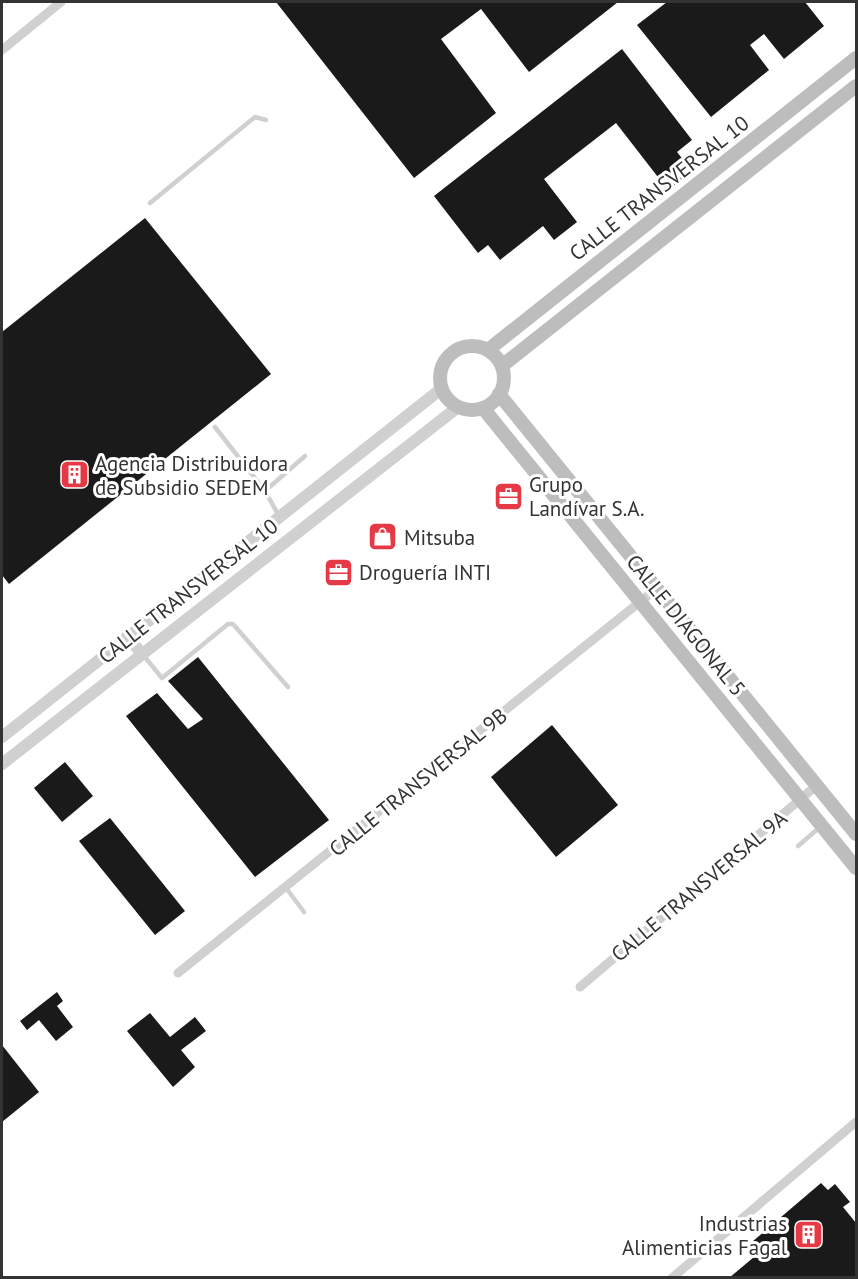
<svg xmlns="http://www.w3.org/2000/svg" width="858" height="1279" viewBox="0 0 858 1279" font-family="'PT Sans',sans-serif">
  <style>
    .building { fill: #1a1a1a }
    .lines { fill: none; stroke-linecap: round; stroke-linejoin: round }
    .service { stroke: #d0d0d0; stroke-width: 4.5 }
    .minor { stroke: #d0d0d0; stroke-width: 9 }
    .tertiary { stroke: #d0d0d0; stroke-width: 12 }
    .secondary { stroke: #bdbdbd; stroke-width: 14 }
    .labels { text-anchor: middle; dominant-baseline: central; stroke-width: 6; stroke-linejoin: round; paint-order: stroke }
    .street-label { font-size: 21px; fill: #333; stroke: #fff }
    .poi-label { font-size: 21px; fill: #333; stroke: #fff; text-anchor: start }
  </style>
  <rect width="100%" height="100%" fill="#fff"/>
  <!-- building -->
  <g class="building">
    <path d="M276,2H618L529,72L481,9L441,39L496,113L414,178Z"/>
    <path d="M667,2H805L824,26L784,59L764,34L750,45L769,70L711,117L637,25Z"/>
    <path d="M622,49L692,140L677,152L692,171L668,190L616,123L544,179L577,222L554,240L543,226L500,260L488,245L478,253L434,196Z"/>
    <path d="M145,218L271,374L9,584L2,575V332Z"/>
    <path d="M198,657L329,820L255,877L126,716L157,693L188,729L203,719L168,681Z"/>
    <path d="M552,725L618,805L556,857L491,777Z"/>
    <path d="M65,762L93,796L62,822L34,788Z"/>
    <path d="M110,818L185,911L155,935L79,841Z"/>
    <path d="M57,992L63,1001L57,1006L73,1027L56,1041L39,1020L27,1030L20,1021Z"/>
    <path d="M150,1013L170,1037L195,1017L206,1031L181,1050L195,1067L173,1087L127,1031Z"/>
    <path d="M2,1045L39,1092L2,1122Z"/>
    <path d="M821,1183L828,1190L835,1184L850,1202L843,1207L856,1223V1278H729L754,1257L746,1247Z"/>
  </g>
  <g class="lines">
    <!-- service -->
    <g class="service">
      <path d="M150,203L255,117L266,120"/>
      <path d="M215,427L265,491L279,516"/>
      <path d="M265,491L305,456"/>
      <path d="M144,656L162,678L228,624H233L288,687"/>
      <path d="M798,846L820,827"/>
      <path d="M286,888L304,912"/>
    </g>
    <!-- minor -->
    <g class="minor">
      <path d="M2,50L61,2"/>
      <path d="M178,973L656,589"/>
      <path d="M580,987L817,785"/>
      <path d="M672,1278L856,1122"/>
    </g>
    <!-- tertiary -->
    <g class="tertiary">
      <path d="M127,636L142,654"/>
      <path d="M2,737L441,389"/>
      <path d="M2,764L458,407"/>
    </g>
    <!-- secondary -->
    <g class="secondary">
      <circle cx="472" cy="378" r="32"/>
      <path d="M488,350L856,58"/>
      <path d="M503,365L856,86"/>
      <path d="M499,394L856,834"/>
      <path d="M483,408L856,868"/>
    </g>
  </g>
  <!-- icons -->
  <defs>
    <symbol id="building-square" viewBox="-11 -11 22 22"><rect x="-9" y="-9" width="18" height="18" rx="4" fill="#e63946" stroke="#fff"/><path d="M-4-6H4V6H1V3H-1V6H-4ZM-2.5-4.3h1.7v1.8h-1.7ZM.8-4.3h1.7v1.8H.8ZM-2.5-1h1.7V.8h-1.7ZM.8-1h1.7V.8H.8Z" fill="#fff"/></symbol>
    <symbol id="office-square" viewBox="-11 -11 22 22"><rect x="-9" y="-9" width="18" height="18" rx="4" fill="#e63946" stroke="#fff"/><path d="M-6-3h4V-5.5h4V-3h4V5H-6ZM-1-4.5V-3h2v-1.5ZM-6 0V1H6V0Z" fill="#fff"/></symbol>
    <symbol id="shop-square" viewBox="-11 -11 22 22"><rect x="-9" y="-9" width="18" height="18" rx="4" fill="#e63946" stroke="#fff"/><path d="M-5-2.5h2.3a2.7 3.5 0 0 1 5.4 0H5L5.5 6h-11ZM-1.5-2.5h3a1.5 2.3 0 0 0-3 0Z" fill="#fff"/></symbol>
  </defs>
  <g fill-rule="evenodd">
    <use href="#building-square" x="58" y="458" width="33" height="33"/>
    <use href="#office-square" x="492" y="480" width="33" height="33"/>
    <use href="#shop-square" x="366" y="520" width="33" height="33"/>
    <use href="#office-square" x="322" y="556" width="33" height="33"/>
    <use href="#building-square" x="792" y="1218" width="33" height="33"/>
  </g>
  <g class="labels">
    <!-- street labels -->
    <g class="street-label">
      <text transform="translate(659 188) rotate(-38)">CALLE TRANSVERSAL 10</text>
      <text transform="translate(188 591) rotate(-38)">CALLE TRANSVERSAL 10</text>
      <text transform="translate(686 625) rotate(51)">CALLE DIAGONAL 5</text>
      <text transform="translate(418 782) rotate(-39)">CALLE TRANSVERSAL 9B</text>
      <text transform="translate(699 886) rotate(-40)">CALLE TRANSVERSAL 9A</text>
    </g>
    <!-- poi labels -->
    <g class="poi-label">
      <text x="95" y="463">Agencia Distribuidora<tspan x="95" dy="24">de Subsidio SEDEM</tspan></text>
      <text x="529" y="484">Grupo<tspan x="529" dy="24">Landívar S.A.</tspan></text>
      <text x="404" y="537">Mitsuba</text>
      <text x="359" y="572">Droguería INTI</text>
      <text x="787" y="1223" text-anchor="end">Industrias<tspan x="787" dy="24">Alimenticias Fagal</tspan></text>
    </g>
  </g>
  <!-- border -->
  <rect width="858" height="1279" fill="none" stroke="#333333" stroke-width="6"/>
</svg>
